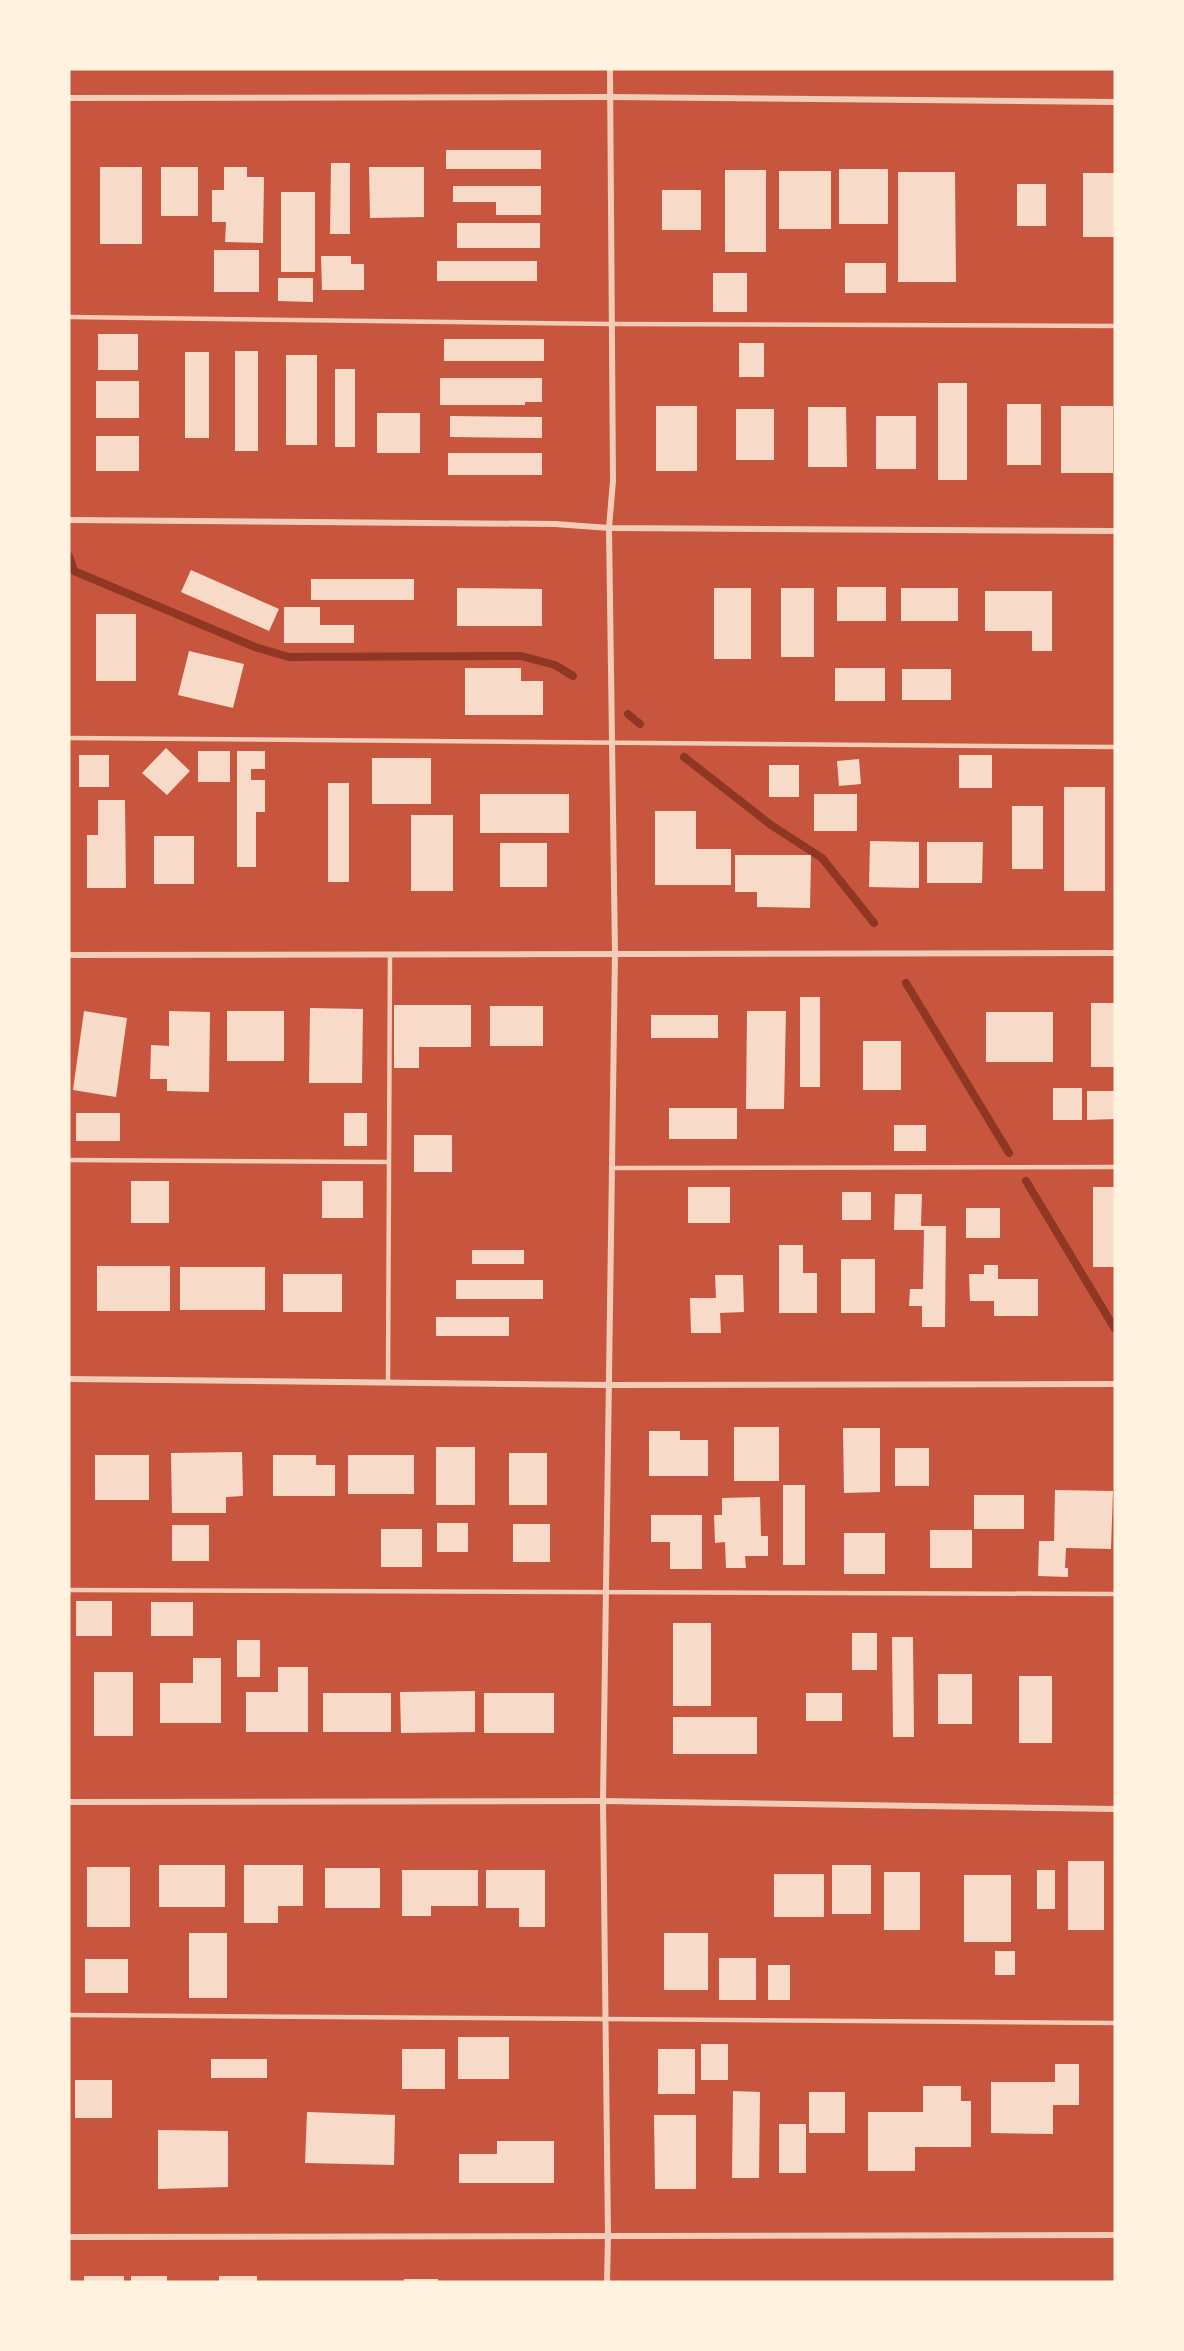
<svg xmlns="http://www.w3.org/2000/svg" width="1184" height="2351" viewBox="0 0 1184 2351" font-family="Commissioner,sans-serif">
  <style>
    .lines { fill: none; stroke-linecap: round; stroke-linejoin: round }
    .stream { stroke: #8f3625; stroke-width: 8 }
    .building { fill: #f7dbc8 }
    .service { stroke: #f1ccb7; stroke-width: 4.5 }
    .minor { stroke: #f1ccb7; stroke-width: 6 }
  </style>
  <rect width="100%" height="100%" fill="#c8553d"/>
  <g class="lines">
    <!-- stream -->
    <g class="stream">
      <path d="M69,556L74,571L255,647L289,657L521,656L555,665L573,676"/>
      <path d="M628,714L640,724"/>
      <path d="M684,757L771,825L822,858L874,923"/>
      <path d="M906,983L1009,1153"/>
      <path d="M1026,1181L1115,1329"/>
    </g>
  </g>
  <!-- building -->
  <g class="building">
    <rect x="446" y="150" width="95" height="19"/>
    <path d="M331,163H350V234H330Z"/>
    <rect x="100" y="167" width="42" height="77"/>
    <rect x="161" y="167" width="37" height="49"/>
    <path d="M224,167H247V177H264L263,243L225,242L226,222H212V190H224Z"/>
    <path d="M369,167H424V217L370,218Z"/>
    <rect x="839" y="169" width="49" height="55"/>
    <rect x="725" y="170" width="41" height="82"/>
    <rect x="779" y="171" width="52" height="58"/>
    <path d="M898,172H955L956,282H898Z"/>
    <rect x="1083" y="173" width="32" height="64"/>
    <rect x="1017" y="184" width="29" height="42"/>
    <path d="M453,186H541V215H496V202H453Z"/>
    <rect x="662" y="190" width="39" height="40"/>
    <rect x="281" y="192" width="34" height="80"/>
    <rect x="457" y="223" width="83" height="25"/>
    <rect x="214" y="250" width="45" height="42"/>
    <path d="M321,256H351V264H364V290H322Z"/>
    <rect x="437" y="261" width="100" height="20"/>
    <rect x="845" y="263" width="41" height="30"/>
    <rect x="713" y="273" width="34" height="39"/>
    <path d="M278,278H313V302L278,301Z"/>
    <rect x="98" y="334" width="40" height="36"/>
    <rect x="444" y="339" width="100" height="22"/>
    <rect x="739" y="343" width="25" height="34"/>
    <rect x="235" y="351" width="23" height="100"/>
    <rect x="185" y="352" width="24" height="86"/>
    <rect x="286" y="355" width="31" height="90"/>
    <rect x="335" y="369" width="20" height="78"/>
    <path d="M440,378H542V402H525V405H440Z"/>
    <rect x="96" y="381" width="43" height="37"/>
    <rect x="938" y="383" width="29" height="97"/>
    <rect x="1007" y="404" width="34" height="61"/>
    <rect x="656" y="406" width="41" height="65"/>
    <rect x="1061" y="406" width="52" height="67"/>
    <path d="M808,407H846L847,467H808Z"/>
    <rect x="736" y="409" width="38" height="51"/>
    <rect x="377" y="413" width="43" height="40"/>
    <path d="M450,416L542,417V438L450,437Z"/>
    <rect x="876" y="416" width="40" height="53"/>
    <rect x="96" y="436" width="43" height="35"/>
    <rect x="448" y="453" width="94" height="22"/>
    <path d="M191,570L279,609L269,631L181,592Z"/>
    <rect x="311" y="579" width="103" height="21"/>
    <rect x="837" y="587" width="49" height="34"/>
    <path d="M457,588L542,589V626H457Z"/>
    <rect x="714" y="588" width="37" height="71"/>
    <rect x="781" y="588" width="33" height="69"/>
    <rect x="901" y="588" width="57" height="33"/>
    <path d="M985,591H1052V651H1032V631H985Z"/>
    <path d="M284,607H320V625H354V643H284Z"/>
    <rect x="96" y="614" width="40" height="67"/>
    <path d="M189,651L244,664L233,708L178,695Z"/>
    <path d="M465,668H521V681H543V715H465Z"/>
    <rect x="835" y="668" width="50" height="33"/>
    <rect x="902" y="669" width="49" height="31"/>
    <path d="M166,748L190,771L167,795L142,773Z"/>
    <rect x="198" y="751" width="32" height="31"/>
    <path d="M237,751H265V769H251V780H265V812H256V867H237Z"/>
    <rect x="79" y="755" width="30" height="32"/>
    <rect x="959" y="755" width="33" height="33"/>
    <rect x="372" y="758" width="59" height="46"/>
    <path d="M859,759L861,784L839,786L837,761Z"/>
    <rect x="769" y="765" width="30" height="32"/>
    <rect x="328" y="783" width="21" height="99"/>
    <rect x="1064" y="787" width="41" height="104"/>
    <rect x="480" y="794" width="89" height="39"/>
    <rect x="814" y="794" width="43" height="37"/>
    <path d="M98,800H125L126,888H87V835H98Z"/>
    <rect x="1012" y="806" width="31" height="63"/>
    <path d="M655,811H696V849H731V885H655Z"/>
    <rect x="411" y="815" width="42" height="76"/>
    <rect x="154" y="836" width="40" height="48"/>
    <path d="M870,841L919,842V888L869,887Z"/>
    <path d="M927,842H983L982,883H927Z"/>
    <rect x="500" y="843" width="47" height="44"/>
    <path d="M735,855H811L810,908L757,907V892H735Z"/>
    <rect x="800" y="997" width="20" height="90"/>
    <rect x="1091" y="1003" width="24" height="64"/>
    <path d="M394,1005H471V1047H419V1068H394Z"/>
    <rect x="490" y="1006" width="53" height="40"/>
    <path d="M310,1008L363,1009L362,1083H309Z"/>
    <path d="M84,1011L127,1018L116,1097L73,1090Z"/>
    <path d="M169,1011L210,1012L209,1092L167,1091V1079H150L151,1045L169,1046Z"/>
    <rect x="227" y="1011" width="57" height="50"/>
    <path d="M747,1011H786L784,1109H746Z"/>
    <rect x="986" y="1012" width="67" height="50"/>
    <rect x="651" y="1015" width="67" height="23"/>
    <rect x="863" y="1041" width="38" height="49"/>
    <rect x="1053" y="1088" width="29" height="32"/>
    <path d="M1087,1091H1115V1119L1087,1120Z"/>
    <rect x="669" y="1108" width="68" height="31"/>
    <rect x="76" y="1113" width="44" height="28"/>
    <rect x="344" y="1113" width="23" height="33"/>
    <rect x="894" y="1125" width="32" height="26"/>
    <rect x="414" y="1135" width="38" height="37"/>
    <rect x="131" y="1181" width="38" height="42"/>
    <rect x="322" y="1181" width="41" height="37"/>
    <rect x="688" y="1187" width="42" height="36"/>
    <rect x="1093" y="1187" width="22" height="80"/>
    <rect x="842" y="1192" width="29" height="28"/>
    <path d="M895,1194H922L921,1226H946L945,1327H922V1306H909L910,1289H923L924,1230H894Z"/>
    <rect x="966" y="1208" width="34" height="30"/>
    <path d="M779,1245H803V1273H817V1313H779Z"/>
    <rect x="472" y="1250" width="52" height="14"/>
    <rect x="841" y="1259" width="34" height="54"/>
    <path d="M984,1265H998V1279H1038V1316H994V1301H970L969,1274H984Z"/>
    <rect x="97" y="1266" width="73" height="45"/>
    <rect x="180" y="1267" width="85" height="43"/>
    <rect x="283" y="1274" width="59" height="38"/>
    <path d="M715,1275H743L744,1312L720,1313L721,1333H691L690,1298H716Z"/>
    <rect x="456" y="1280" width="87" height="19"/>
    <rect x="436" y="1317" width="73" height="19"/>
    <rect x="734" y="1427" width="45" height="54"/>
    <path d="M843,1428H880V1492L844,1493Z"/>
    <path d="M649,1431H680V1440H708V1476H649Z"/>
    <rect x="436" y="1447" width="39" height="58"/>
    <rect x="895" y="1448" width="34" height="38"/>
    <path d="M242,1452L243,1496L226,1497V1513H172L171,1453Z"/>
    <rect x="509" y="1453" width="38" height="52"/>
    <rect x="95" y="1455" width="54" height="45"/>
    <path d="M273,1455H316V1465H335V1496H273Z"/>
    <rect x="348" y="1455" width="66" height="39"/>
    <rect x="783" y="1485" width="22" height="80"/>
    <path d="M1055,1490L1113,1491L1111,1549L1066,1548L1065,1568H1068V1577L1038,1576L1039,1541H1054Z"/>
    <rect x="974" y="1495" width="50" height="34"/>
    <path d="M760,1497L761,1536H768V1556H745L746,1568H726L725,1542L715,1543L714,1515H722V1498Z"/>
    <path d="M651,1515H702V1569H670V1542H651Z"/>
    <rect x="437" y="1523" width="31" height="29"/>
    <rect x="513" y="1524" width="37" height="38"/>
    <rect x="172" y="1525" width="37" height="36"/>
    <rect x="381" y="1529" width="41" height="38"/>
    <rect x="930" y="1530" width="42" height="38"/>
    <rect x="844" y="1533" width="41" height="41"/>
    <rect x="76" y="1601" width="36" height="35"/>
    <rect x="151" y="1602" width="42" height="34"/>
    <rect x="673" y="1623" width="38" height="83"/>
    <rect x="852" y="1633" width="25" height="37"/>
    <path d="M892,1637H913L914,1737H893Z"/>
    <rect x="237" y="1640" width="23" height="37"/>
    <path d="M193,1658H221V1723H160V1683H193Z"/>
    <path d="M278,1667H308V1732H246V1692H278Z"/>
    <rect x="94" y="1672" width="39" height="64"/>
    <rect x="938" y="1674" width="34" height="50"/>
    <rect x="1019" y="1676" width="33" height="67"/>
    <path d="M475,1691V1732L401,1733L400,1692Z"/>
    <rect x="323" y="1693" width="68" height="39"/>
    <rect x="484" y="1693" width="70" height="40"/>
    <rect x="806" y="1693" width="36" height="28"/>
    <rect x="673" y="1717" width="84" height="37"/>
    <rect x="1068" y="1861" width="36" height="69"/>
    <rect x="159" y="1865" width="66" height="42"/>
    <path d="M244,1865H303V1906H278V1923H244Z"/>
    <rect x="832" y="1865" width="39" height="49"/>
    <rect x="87" y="1867" width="43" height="60"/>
    <rect x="325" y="1868" width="55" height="40"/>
    <path d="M402,1870H478V1906H431V1916H402Z"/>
    <path d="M486,1870H545V1927H519V1908H486Z"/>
    <rect x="1037" y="1870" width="18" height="39"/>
    <rect x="884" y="1872" width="36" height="58"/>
    <rect x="774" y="1874" width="50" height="43"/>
    <rect x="964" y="1875" width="47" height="67"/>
    <rect x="189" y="1933" width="38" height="65"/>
    <rect x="664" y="1933" width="44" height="57"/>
    <rect x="995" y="1951" width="20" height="24"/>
    <rect x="719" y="1958" width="37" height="42"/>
    <rect x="85" y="1959" width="43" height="34"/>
    <rect x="768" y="1965" width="22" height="35"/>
    <rect x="458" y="2037" width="51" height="42"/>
    <rect x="701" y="2044" width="27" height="36"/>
    <rect x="402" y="2049" width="43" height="40"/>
    <rect x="658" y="2049" width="37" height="45"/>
    <rect x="211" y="2059" width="56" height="19"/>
    <path d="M1055,2064H1079V2105H1053V2134L991,2133V2082H1055Z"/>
    <rect x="75" y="2080" width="37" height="38"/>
    <path d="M923,2086H961V2101H971V2147H915V2171H868V2112H923Z"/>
    <path d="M733,2091L760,2092L759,2178H732Z"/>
    <rect x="809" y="2092" width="36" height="41"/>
    <path d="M307,2112L395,2115L394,2165L305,2163Z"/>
    <path d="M654,2115H696V2189H655Z"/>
    <rect x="779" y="2124" width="27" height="49"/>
    <path d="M158,2130L228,2131V2187L158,2189Z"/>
    <path d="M497,2141H554V2183H459V2154H497Z"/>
    <rect x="84" y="2276" width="40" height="6"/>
    <rect x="131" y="2276" width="36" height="6"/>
    <rect x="219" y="2276" width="38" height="6"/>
    <rect x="404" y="2279" width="34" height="3"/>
  </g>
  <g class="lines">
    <!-- service -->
    <g class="service">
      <path d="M69,317L612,324L1115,326"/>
      <path d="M69,738L1115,747"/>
      <path d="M69,1160L389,1162"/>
      <path d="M612,1168L1115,1167"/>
      <path d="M388,1382L390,954"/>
      <path d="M69,1590L1115,1594"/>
      <path d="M69,2015L1115,2023"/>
    </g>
    <!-- minor -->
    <g class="minor">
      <path d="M69,98L610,97L1115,102"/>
      <path d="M69,520L555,524L609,528L1115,531"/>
      <path d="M69,955L1115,953"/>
      <path d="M69,1379L609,1385L1115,1384"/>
      <path d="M69,1802L603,1801L1115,1809"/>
      <path d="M69,2237L1115,2235"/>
      <path d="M607,2282L608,2236L603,1801L615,953L609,528L613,481L610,69"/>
    </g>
  </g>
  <!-- border -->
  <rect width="1184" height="2351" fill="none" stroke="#fff3e0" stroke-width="141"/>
</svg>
